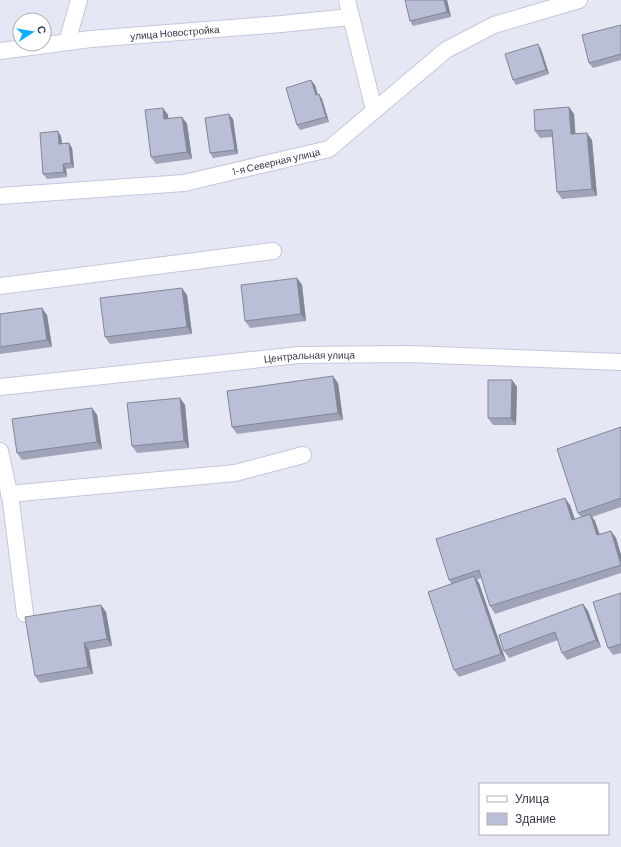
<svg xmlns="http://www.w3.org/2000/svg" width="621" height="847" viewBox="0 0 621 847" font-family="Barlow,sans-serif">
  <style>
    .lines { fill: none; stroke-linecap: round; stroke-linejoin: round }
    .minor-casing { stroke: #c3c7de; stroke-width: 18 }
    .minor { stroke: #fff; stroke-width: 16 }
    .wall { fill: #9fa4b9 }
    .shaded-wall { fill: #828696 }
    .building { fill: #b9bfd7; stroke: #828696 }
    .labels { text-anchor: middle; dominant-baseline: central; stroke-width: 3.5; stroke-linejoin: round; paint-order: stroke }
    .street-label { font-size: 10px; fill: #343847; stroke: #fff }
  </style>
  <rect width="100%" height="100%" fill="#e5e7f4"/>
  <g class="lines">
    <defs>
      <g id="minor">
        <path d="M347,0L374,110"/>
        <path d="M67,42L79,0"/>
        <path id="s1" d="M0,51L91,39L281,24L350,17"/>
        <path id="s2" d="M0,196L184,183L329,149L446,50L494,25L579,0"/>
        <path d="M0,286L273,251"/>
        <path id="s3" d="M0,387L299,355L408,354L621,362"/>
        <path d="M0,451L11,502L25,614"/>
        <path d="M9,494L235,473L303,455"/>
      </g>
    </defs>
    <!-- minor casing -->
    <use href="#minor" class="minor-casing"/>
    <!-- minor -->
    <use href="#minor" class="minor"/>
  </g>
  <!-- wall -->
  <g class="wall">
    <path d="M405,0H447L451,17L413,26L410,21Z"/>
    <path d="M621,25V60L593,68L589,63Z"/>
    <path d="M541,49L549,74L516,85L513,80Z"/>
    <path d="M315,85L318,95L322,99L329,122L300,130L297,125Z"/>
    <path d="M569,107L574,114L575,134L592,140L597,196L562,199L557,192L552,137L540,138L535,131Z"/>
    <path d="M163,108L168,115V119L182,117L187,124L192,159L156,164L151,157Z"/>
    <path d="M233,119L238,154L213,158L210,153Z"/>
    <path d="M61,136L62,144L69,143L72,148L74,168L66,169L67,177L47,179L43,174Z"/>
    <path d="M297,278L302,285L306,321L250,328L245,321Z"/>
    <path d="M187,295L192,334L110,344L105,337Z"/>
    <path d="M0,314L47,315L52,347L0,354Z"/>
    <path d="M512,380L517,387L516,425H493L488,418Z"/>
    <path d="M338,383L343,420L237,434L232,427Z"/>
    <path d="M180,398L185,405L189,448L137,453L132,446Z"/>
    <path d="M92,408L97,415L102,449L22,460L17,453Z"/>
    <path d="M621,427V507L592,517L595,521L600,535L611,531L616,538L621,555V573L495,614L490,606L481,578L477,580L479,583L506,661L459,677L454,670L452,584L449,580L570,505L575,519L581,517L578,513Z"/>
    <path d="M621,593V653L613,655L608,648Z"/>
    <path d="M583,604L588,611L601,647L567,660L562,653L558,640L509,658L504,651Z"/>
    <path d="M101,605L106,612L112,646L89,650L93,674L40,683L35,676Z"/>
  </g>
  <!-- shaded-wall -->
  <g class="shaded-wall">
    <path d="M444,0H447L451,17L447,12Z"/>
    <path d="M538,44L541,49L549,74L546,70Z"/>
    <path d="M311,80L315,85L319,100L316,95Z"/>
    <path d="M319,94L322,99L329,122L326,117Z"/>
    <path d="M569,107L574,114L576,141L571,134Z"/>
    <path d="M163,108L168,115L169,126L164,119Z"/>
    <path d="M229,114L233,119L238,154L235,150Z"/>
    <path d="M182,117L187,124L192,159L187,152Z"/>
    <path d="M58,131L61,136L62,149L59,144Z"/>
    <path d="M587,133L592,140L597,196L592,189Z"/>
    <path d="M69,143L72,148L74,168L71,163Z"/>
    <path d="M63,164L66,169L67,177L64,172Z"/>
    <path d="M297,278L302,285L306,321L301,314Z"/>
    <path d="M182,288L187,295L192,334L187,327Z"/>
    <path d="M42,308L47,315L52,347L47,340Z"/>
    <path d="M333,376L338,383L343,420L338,413Z"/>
    <path d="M512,380L517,387L516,425L511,418Z"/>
    <path d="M180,398L185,405L189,448L184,441Z"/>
    <path d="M92,408L97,415L102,449L97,442Z"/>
    <path d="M565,498L570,505L577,527L572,520Z"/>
    <path d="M590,514L595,521L602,542L597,535Z"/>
    <path d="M611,531L616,538L621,555V564Z"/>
    <path d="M474,576L479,583L506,661L501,654Z"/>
    <path d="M583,604L588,611L601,647L596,640Z"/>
    <path d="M101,605L106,612L112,646L107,639Z"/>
    <path d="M84,643L89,650L93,674L88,667Z"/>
  </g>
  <!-- building -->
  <g class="building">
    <path d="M405,0H444L447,12L410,21Z"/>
    <path d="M621,25V54L589,63L582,35Z"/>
    <path d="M538,44L546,70L513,80L505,54Z"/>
    <path d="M311,80L316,95L319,94L326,117L297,125L286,88Z"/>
    <path d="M569,107L571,134L587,133L592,189L557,192L552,130L535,131L534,110Z"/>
    <path d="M163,108L164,119L182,117L187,152L151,157L145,110Z"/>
    <path d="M229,114L235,150L210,153L205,118Z"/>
    <path d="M58,131L59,144L69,143L71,163L63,164L64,172L43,174L40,133Z"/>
    <path d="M297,278L301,314L245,321L241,285Z"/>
    <path d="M182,288L187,327L105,337L100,298Z"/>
    <path d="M42,308L47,340L0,347V314Z"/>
    <path d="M333,376L338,413L232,427L227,391Z"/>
    <path d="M488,380H512L511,418H488Z"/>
    <path d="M180,398L184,441L132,446L127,403Z"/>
    <path d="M92,408L97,442L17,453L12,419Z"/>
    <path d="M621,427V498L578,513L557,449Z"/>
    <path d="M565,498L572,520L590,514L597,535L611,531L621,565L490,606L479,570L449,580L436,539Z"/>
    <path d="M474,576L501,654L454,670L428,592Z"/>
    <path d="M621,593V644L608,648L593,602Z"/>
    <path d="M583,604L596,640L562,653L555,632L504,651L499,635Z"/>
    <path d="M101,605L107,639L84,643L88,667L35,676L25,617Z"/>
  </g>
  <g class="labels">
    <!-- street labels -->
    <g class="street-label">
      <text stroke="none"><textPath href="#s1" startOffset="176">улица Новостройка</textPath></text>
      <text stroke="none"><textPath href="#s2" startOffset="279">1-я Северная улица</textPath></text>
      <text stroke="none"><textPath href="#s3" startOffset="311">Центральная улица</textPath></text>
    </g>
  </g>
  <!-- legend -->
  <rect x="479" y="783" width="130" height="52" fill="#ffffff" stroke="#aeafb5"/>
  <rect x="487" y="796" width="20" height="6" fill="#ffffff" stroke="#aeafb5"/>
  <text x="515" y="803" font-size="12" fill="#343847">Улица</text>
  <rect x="487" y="813" width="20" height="12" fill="#b9bfd7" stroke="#aeafb5"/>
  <text x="515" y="823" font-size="12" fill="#343847">Здание</text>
  <!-- north arrow -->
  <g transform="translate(32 32) rotate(78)"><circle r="19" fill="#ffffff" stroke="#aeafb5"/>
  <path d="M0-3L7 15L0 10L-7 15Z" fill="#11afff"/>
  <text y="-6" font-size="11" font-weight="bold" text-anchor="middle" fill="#343847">С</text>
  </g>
</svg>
